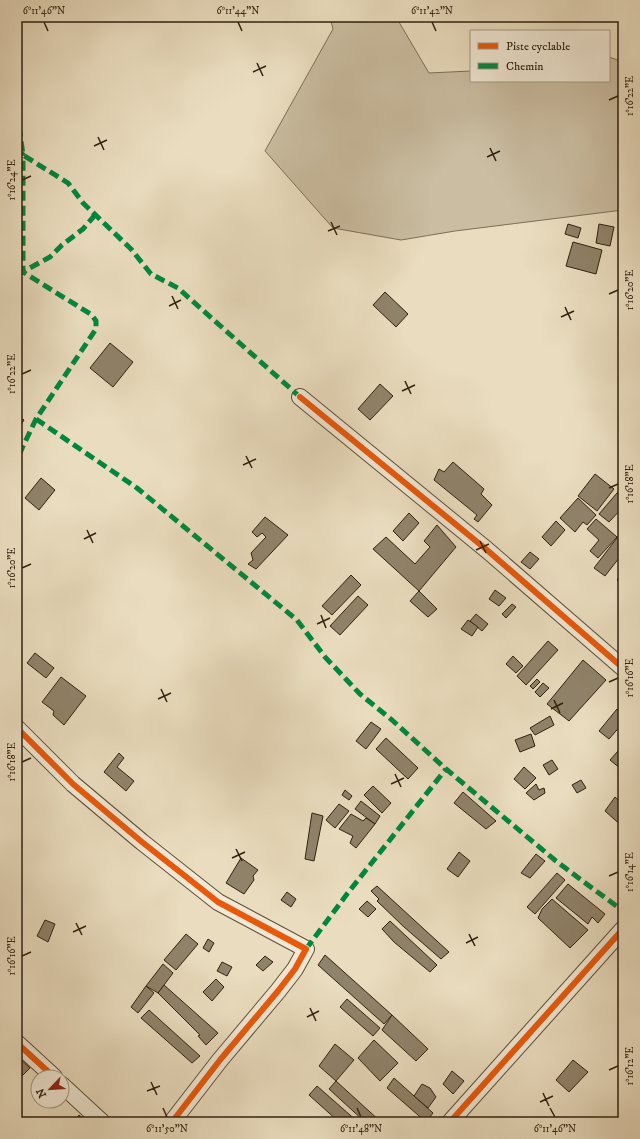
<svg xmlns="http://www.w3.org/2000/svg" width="640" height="1139" viewBox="0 0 640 1139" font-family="'IM FELL DW Pica',serif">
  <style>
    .green { fill: #cabda1; stroke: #7c6f58 }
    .building { fill: #90836b; stroke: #2f210f }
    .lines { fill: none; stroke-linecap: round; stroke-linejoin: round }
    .minor-casing { stroke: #5e503b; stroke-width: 18 }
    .minor { stroke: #f1e9d5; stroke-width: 16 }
    .quiet { stroke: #00873e; stroke-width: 5; stroke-dasharray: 10 5; stroke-linecap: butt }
    .cycleway-casing { stroke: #f1e9d5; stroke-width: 8 }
    .cycleway { stroke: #e8590c; stroke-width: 6 }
    .ticks { fill: none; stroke: #2f210f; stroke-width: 1.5 }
    .neatline { fill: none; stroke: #2f210f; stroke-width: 1.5 }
    .ticks-label { font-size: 10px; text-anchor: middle; fill: #2f210f }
  </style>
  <rect width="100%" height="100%" fill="#eaddbf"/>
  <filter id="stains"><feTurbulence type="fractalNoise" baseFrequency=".005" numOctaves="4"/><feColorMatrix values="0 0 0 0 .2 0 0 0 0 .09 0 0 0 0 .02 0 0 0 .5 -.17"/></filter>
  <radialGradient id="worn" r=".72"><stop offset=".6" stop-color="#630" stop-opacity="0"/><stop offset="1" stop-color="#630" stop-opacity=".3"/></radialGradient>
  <!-- green -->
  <path class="green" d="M330,17H396L429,73L471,71V81H609V57L623,62V210L455,231L401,240L333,228L265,151L333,29Z"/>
  <!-- building -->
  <g class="building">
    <path d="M568,224L581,228L578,238L565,234Z"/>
    <path d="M599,224L614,227L610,246L596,243Z"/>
    <path d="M573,242L602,250L596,274L566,266Z"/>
    <path d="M385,292L408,314L396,327L373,305Z"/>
    <path d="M110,343L133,362L113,387L90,368Z"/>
    <path d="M380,384L393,396L370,420L358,409Z"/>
    <path d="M17,416L24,420L17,431Z"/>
    <path d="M453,462L484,489L481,494L492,505L478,522L474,519L477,515L434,480L439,469L444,472Z"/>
    <path d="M595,474L614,489L597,511L578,496Z"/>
    <path d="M41,478L55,490L39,510L25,498Z"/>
    <path d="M623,486V507L609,522L599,514Z"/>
    <path d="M578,498L596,515L587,525L583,522L575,532L560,518Z"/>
    <path d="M409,513L419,523L403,541L393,531Z"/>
    <path d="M265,517L288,535L256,569L248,564L253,560L251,553L266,537L262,533L257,537L252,532Z"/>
    <path d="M596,519L617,537L598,558L590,551L599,540L587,529Z"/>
    <path d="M556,521L565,530L551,546L542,537Z"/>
    <path d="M437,525L456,547L419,591L373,549L386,537L415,564L430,547L424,541Z"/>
    <path d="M623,530V553L605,576L594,568Z"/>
    <path d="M530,552L539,559L530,569L521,562Z"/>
    <path d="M623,573V585L617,580Z"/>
    <path d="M351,575L361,585L332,615L322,606Z"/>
    <path d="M495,590L506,598L499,606L489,599Z"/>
    <path d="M419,591L437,609L428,617L410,601Z"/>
    <path d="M358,596L368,605L340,635L330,626Z"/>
    <path d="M512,604L516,607L506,618L502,614Z"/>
    <path d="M476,614L488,624L482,631L470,621Z"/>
    <path d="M468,620L478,627L472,636L461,629Z"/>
    <path d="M548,641L558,650L526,685L517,676Z"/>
    <path d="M35,653L54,668L46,678L27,663Z"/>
    <path d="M513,656L523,666L516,673L506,664Z"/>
    <path d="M583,660L606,680L569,721L547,704Z"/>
    <path d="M61,677L86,696L64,725L53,715L54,711L42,702Z"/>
    <path d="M537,679L540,682L533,689L530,686Z"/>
    <path d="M543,683L549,688L540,697L535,692Z"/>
    <path d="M617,709L623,714V723L609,739L599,731Z"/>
    <path d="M550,716L554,725L535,735L530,728Z"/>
    <path d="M371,722L381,729L366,749L356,741Z"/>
    <path d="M531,734L535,746L520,752L515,740Z"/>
    <path d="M386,738L418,768L408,779L376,749Z"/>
    <path d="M618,751L623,756V767L621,769L610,760Z"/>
    <path d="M119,753L124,758L117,767L134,781L126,791L104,772Z"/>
    <path d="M552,760L558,769L549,775L543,765Z"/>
    <path d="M524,767L536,778L525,789L514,779Z"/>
    <path d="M581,780L586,788L577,793L572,785Z"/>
    <path d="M536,784L539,790L544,788L545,793L534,800L526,793Z"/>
    <path d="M373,786L391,803L382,813L364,795Z"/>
    <path d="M345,790L352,796L349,800L342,795Z"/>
    <path d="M463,792L496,821L486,829L454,803Z"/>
    <path d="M615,797L623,804V827L605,811Z"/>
    <path d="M361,801L380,816L375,824L355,809Z"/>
    <path d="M339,804L349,811L335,828L326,820Z"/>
    <path d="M312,813L323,816L314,861L305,859Z"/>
    <path d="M351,814L363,821L366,818L375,824L356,848L350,843L353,836L339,829Z"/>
    <path d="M459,852L470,861L458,877L447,869Z"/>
    <path d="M536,854L545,861L530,878L521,873Z"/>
    <path d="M241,858L258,870L253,876L254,880L244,894L226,883Z"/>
    <path d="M557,873L565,880L535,914L527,907Z"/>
    <path d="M568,884L605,914L598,923L592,917L588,924L556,898Z"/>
    <path d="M377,886L449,952L441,959L404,927L377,901L379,899L371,891Z"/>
    <path d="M287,892L296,899L291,907L281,900Z"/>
    <path d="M552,899L588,930L570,948L538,918L542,909Z"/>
    <path d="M367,901L376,909L368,917L359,909Z"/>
    <path d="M45,920L55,924L48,942L37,936Z"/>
    <path d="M390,921L437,965L430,972L394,942L382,929Z"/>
    <path d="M186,934L198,944L176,970L164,960Z"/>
    <path d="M208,939L214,943L209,952L203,948Z"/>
    <path d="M325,955L392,1015L384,1024L318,965Z"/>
    <path d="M265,956L273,962L263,971L256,965Z"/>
    <path d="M222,962L232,967L227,976L217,971Z"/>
    <path d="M163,964L173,973L158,993L146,986Z"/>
    <path d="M216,979L224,987L212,1001L203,992Z"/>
    <path d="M164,985L218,1033L206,1045L198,1036L200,1035L158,993Z"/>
    <path d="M146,986L154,993L138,1013L131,1007Z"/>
    <path d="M347,999L380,1028L373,1036L340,1007Z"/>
    <path d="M149,1010L200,1056L192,1063L141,1018Z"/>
    <path d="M392,1015L428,1049L416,1061L382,1030Z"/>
    <path d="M374,1040L398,1063L380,1081L358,1058Z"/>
    <path d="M335,1044L354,1060L336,1081L319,1066Z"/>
    <path d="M17,1056L30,1068L20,1078L17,1075Z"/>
    <path d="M573,1060L588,1072L569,1092L556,1080Z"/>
    <path d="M452,1071L464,1081L453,1094L443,1084Z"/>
    <path d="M394,1078L433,1113L426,1122L387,1088Z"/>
    <path d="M336,1081L381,1122H365L329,1089Z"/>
    <path d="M422,1084L430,1088L436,1097L428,1108L414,1096Z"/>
    <path d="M317,1086L358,1122H339L309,1095Z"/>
    <path d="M79,1115L87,1122H73Z"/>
  </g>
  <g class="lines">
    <defs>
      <g id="minor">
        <path d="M300,397L487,550L623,668"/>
        <path d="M17,728L73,784L142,842L218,902L306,949L295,969L278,991L220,1060L172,1122"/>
        <path d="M17,1043L54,1077"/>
        <path d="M62,1085L102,1122"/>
        <path d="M450,1122L623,929"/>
      </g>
    </defs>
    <!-- minor casing -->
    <use href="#minor" class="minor-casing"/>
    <!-- minor -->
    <use href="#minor" class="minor"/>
    <!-- quiet -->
    <g class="quiet">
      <path d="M17,112L23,155L68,183L83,203L131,249L151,274L178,288L300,397"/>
      <path d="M17,148L23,155V272L92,315L96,321V329L36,419L17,459"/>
      <path d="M17,275L50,257L62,245L83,229L95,215"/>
      <path d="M36,419L137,488L297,620L325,657L360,694L392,720L446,769L556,861L623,911"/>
      <path d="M306,949L347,894L446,769"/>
    </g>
    <defs>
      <g id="cycleway">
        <path d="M300,397L487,550L623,668"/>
        <path d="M17,728L73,784L142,842L218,902L306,949L295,969L278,991L220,1060L172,1122"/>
        <path d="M17,1043L54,1077"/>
        <path d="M450,1122L623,929"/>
      </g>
    </defs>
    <!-- cycleway casing -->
    <use href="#cycleway" class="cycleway-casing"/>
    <!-- cycleway -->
    <use href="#cycleway" class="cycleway"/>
  </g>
  <!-- ticks -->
  <path class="ticks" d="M44,22L48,31M238,22L242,31M432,22L436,31M257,63L263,76M253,72L266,66M609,100L618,96M98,137L104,150M94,146L107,140M490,148L496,161M487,157L500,151M22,180L31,176M331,222L337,235M328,231L340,226M609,294L618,290M172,296L178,309M169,306L181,300M565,307L571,320M561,317L574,311M22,374L31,370M405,381L411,394M402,391L415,385M246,456L252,468M243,465L256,459M609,488L618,484M87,530L93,543M84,539L96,533M480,541L486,553M476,550L489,544M22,568L31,564M321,615L326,628M317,624L330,618M609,682L618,678M161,689L167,702M158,699L171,693M554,700L560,713M551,709L563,703M22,762L31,758M395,774L401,787M391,784L404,778M236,849L242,861M232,858L245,852M609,876L618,872M76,923L82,935M73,932L86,926M469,934L475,946M466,943L478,937M22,956L31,952M310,1008L316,1021M307,1017L319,1011M609,1070L618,1066M151,1082L157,1095M147,1091L160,1086M543,1093L549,1106M540,1102L553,1096M163,1108L167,1117M357,1108L361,1117M550,1108L555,1117"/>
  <!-- margin -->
  <rect width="640" height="1139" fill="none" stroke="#eaddbf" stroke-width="44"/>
  <!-- legend -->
  <rect x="470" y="30" width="140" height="52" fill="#f1e9d5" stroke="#a39986"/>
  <rect x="478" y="43" width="20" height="6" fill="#e8590c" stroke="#a39986"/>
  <text x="506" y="50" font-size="12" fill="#2f210f">Piste cyclable</text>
  <rect x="478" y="63" width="20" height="6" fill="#00873e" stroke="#a39986"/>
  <text x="506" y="70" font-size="12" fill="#2f210f">Chemin</text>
  <!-- north arrow -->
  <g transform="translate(50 1089) rotate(245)"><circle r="19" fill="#f1e9d5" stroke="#a39986"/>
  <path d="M0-3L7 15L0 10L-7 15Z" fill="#8f2418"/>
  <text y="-6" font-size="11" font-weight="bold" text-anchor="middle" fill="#2f210f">N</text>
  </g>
  <rect x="22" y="22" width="596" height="1095" class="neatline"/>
  <g class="ticks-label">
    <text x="44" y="14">6°11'46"N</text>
    <text x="238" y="14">6°11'44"N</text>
    <text x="432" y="14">6°11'42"N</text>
    <text transform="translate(629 96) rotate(-90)" y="4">1°16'22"E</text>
    <text transform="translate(11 180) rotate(-90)" y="4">1°16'24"E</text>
    <text transform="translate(629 290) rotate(-90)" y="4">1°16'20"E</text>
    <text transform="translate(11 374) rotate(-90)" y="4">1°16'22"E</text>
    <text transform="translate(629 484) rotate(-90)" y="4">1°16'18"E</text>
    <text transform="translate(11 568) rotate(-90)" y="4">1°16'20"E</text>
    <text transform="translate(629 678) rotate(-90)" y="4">1°16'16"E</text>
    <text transform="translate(11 762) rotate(-90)" y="4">1°16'18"E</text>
    <text transform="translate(629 872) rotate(-90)" y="4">1°16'14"E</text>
    <text transform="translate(11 956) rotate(-90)" y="4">1°16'16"E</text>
    <text transform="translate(629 1066) rotate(-90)" y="4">1°16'12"E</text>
    <text x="167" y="1132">6°11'50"N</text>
    <text x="361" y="1132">6°11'48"N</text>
    <text x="555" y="1132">6°11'46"N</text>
  </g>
  <rect width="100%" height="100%" filter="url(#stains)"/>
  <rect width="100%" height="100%" fill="url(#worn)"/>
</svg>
